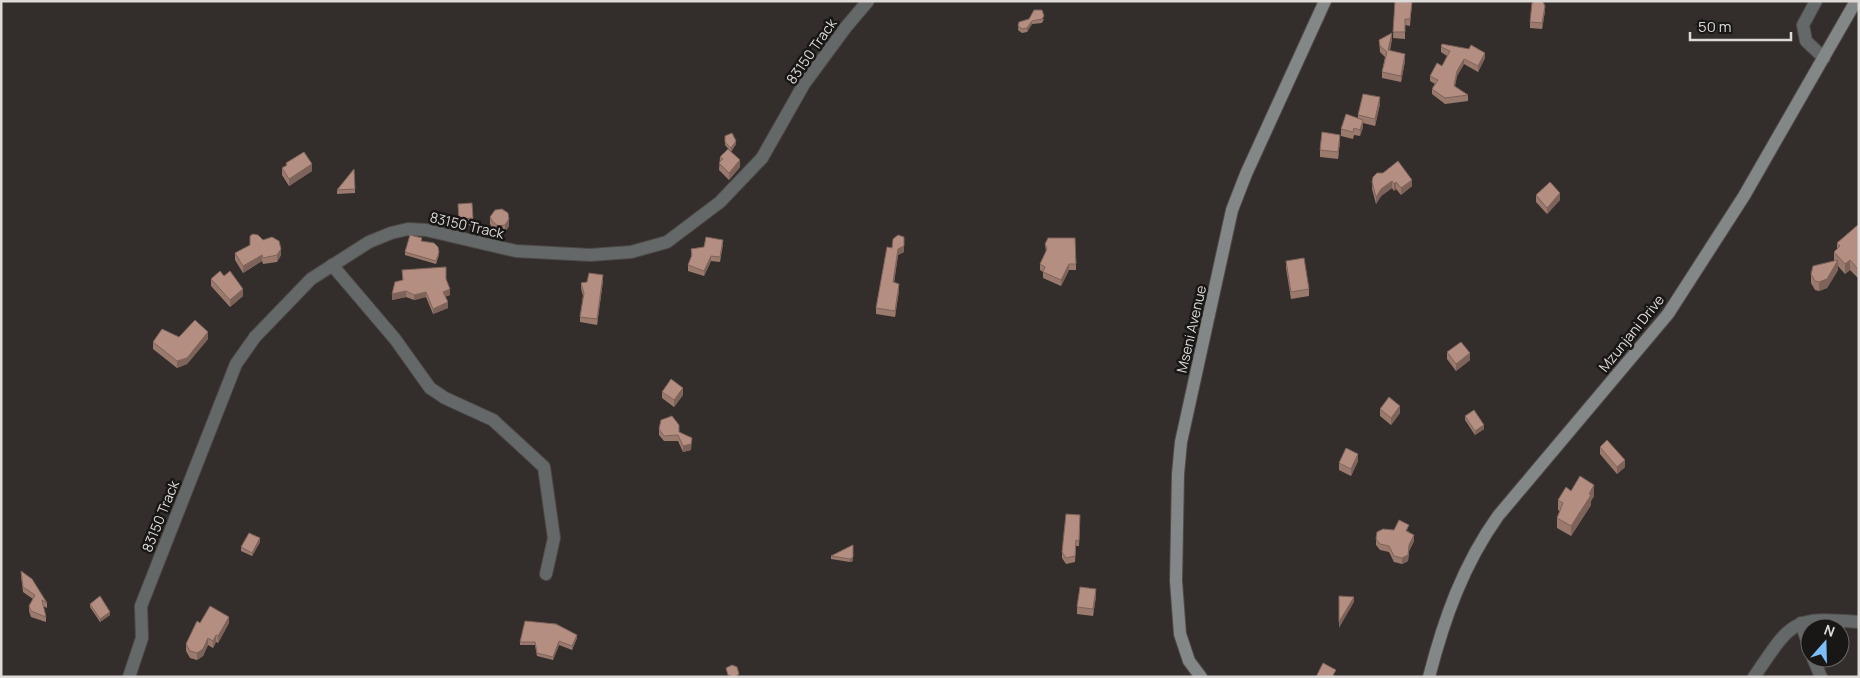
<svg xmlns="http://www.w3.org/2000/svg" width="1860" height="678" viewBox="0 0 1860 678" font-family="Manrope,sans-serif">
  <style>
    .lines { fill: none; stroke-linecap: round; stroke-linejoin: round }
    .street-casing { stroke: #4e4a48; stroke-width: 14 }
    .secondary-casing { stroke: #4e4a48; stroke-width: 14 }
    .street { stroke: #656868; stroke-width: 12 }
    .secondary { stroke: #838787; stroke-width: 12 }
    .wall { fill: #9b7a6e }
    .shaded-wall { fill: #7e635a }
    .building { fill: #b48e80; stroke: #7e635a }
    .labels { text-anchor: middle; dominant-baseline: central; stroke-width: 5; stroke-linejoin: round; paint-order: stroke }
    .street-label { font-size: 14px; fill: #dddad8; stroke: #191716 }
  </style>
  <rect width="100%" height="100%" fill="#332e2c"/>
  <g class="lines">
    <defs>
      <g id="street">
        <path d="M1816,1L1803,25L1806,41L1824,58"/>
        <path d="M332,265L395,339L430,388L445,398L493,420L544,467L554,538L546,574"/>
        <path d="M1801,623L1810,649"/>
        <path d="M1813,658L1821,677"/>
        <path d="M129,677L142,638L141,606L236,364L255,337L311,279L369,242L391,233L408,229L426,230L516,251L590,255L631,252L667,242L720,202L762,158L804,84L846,27L868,1"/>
        <path d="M1754,677C1791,623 1790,616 1859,622"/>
      </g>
      <g id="secondary">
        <path d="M1201,677L1189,661L1180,634L1176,581L1178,474L1181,442L1232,210L1246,174L1325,1"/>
        <path d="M1429,677C1444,619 1463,565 1498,516L1668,314L1744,196L1856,1"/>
      </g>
    </defs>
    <!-- street casing -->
    <use href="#street" class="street-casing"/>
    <!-- secondary casing -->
    <use href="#secondary" class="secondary-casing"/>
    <!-- street -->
    <use href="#street" class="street"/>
    <!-- secondary -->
    <use href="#secondary" class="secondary"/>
  </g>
  <!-- wall -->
  <g class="wall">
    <path d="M1394,1L1412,2L1410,26L1405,25V39L1393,38L1395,3Z"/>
    <path d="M1545,11L1542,29L1530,28V22Z"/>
    <path d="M1044,19L1042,23L1032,24L1027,32L1022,33L1018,30L1019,22Z"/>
    <path d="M1392,39L1390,51L1405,61L1401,82L1382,78V72L1385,57L1380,52L1379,40Z"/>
    <path d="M1441,47L1485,58L1478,72L1464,64L1457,76L1455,86L1468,95V101L1445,104L1432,94V89L1435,84L1430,81V76L1442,66L1447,56L1441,52Z"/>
    <path d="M1380,104L1375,126L1363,123V127L1360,136L1354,135L1353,139L1341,136V129L1358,118V115Z"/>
    <path d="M725,136L736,144L731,152L725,145Z"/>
    <path d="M1340,141L1338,159L1320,157V150Z"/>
    <path d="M720,157L740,167L729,180L719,170Z"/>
    <path d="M286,163L312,171L289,186L282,175V168L286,166Z"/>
    <path d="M1373,177L1412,186L1401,195L1396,189L1394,191L1392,188L1381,196L1376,204L1372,189Z"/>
    <path d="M355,189V193L337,194V190Z"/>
    <path d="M1536,195L1560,200L1547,214L1536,202Z"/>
    <path d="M458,204L473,218V225L459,226Z"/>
    <path d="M490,217L509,226L505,232L498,233L493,229L490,224Z"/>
    <path d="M1859,224V279L1850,270L1845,274L1838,266V270L1827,288L1819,291L1815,290L1811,283V274L1834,261V252L1837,249V243Z"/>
    <path d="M422,241L439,255L436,264L405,255V252Z"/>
    <path d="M1045,244L1076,264V270H1069L1061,286L1043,278V272L1040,270V264L1046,252Z"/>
    <path d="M723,245L720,262L711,261L704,276L688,271V265L691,257V249Z"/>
    <path d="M892,248L904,252L898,255L894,283L899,290L895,317L876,314V308Z"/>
    <path d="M235,253L281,255L277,262L263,264L262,261L243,273L235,260Z"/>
    <path d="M1286,261L1309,289V296L1291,299L1286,268Z"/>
    <path d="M402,270L446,279L450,295L445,297L448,308L433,314L426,297L414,300L406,297L392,300L403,281Z"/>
    <path d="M224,276L243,296L230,307L211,286V279Z"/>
    <path d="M603,281L597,325L580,322V317L583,296L581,288V283Z"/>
    <path d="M179,337L208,339L187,364L177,368L153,349V342Z"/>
    <path d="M1447,352L1470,360L1456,371L1447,359Z"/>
    <path d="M662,392L683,395L674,407L662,398Z"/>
    <path d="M1380,409L1400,413L1391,425L1380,416Z"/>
    <path d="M1465,416L1484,429L1475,435L1465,420Z"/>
    <path d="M659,429L679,432L692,438L691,450L683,452L678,441H664L659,435Z"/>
    <path d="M1600,447L1625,467L1617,474L1600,454Z"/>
    <path d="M1358,461L1351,476L1339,470V463Z"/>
    <path d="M1571,491L1594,496L1591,501V505L1571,536L1557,528V518L1560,511L1558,510V500Z"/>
    <path d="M1080,521L1079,546H1076L1075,562L1066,564L1062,558V552Z"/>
    <path d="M1394,530L1409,531L1408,532L1414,541L1409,551L1408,561L1402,564L1394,562L1389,552L1380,550L1376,545V539Z"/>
    <path d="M260,542L252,556L241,551V547Z"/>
    <path d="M853,545V561L850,562L831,559V556Z"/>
    <path d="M21,571L47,603V608L43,606L46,617V622L31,617L29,611V606L33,599L23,592L21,576Z"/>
    <path d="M1096,596L1093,616L1077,614V607Z"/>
    <path d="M90,604L110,615L100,622L90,607Z"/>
    <path d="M200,623H229L218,643L216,642L213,648L208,645L203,656L197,660L190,658L186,651V644Z"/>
    <path d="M577,638L572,650L559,645L553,660L537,656L535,645H520V642Z"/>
  </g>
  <!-- shaded-wall -->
  <g class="shaded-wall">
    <path d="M1545,6V11L1542,29V23Z"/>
    <path d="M1032,21V24L1027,32V28Z"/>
    <path d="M1392,33V39L1388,57V50Z"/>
    <path d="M1485,53V58L1478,72V66Z"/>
    <path d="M1405,54V61L1401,82V76Z"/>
    <path d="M1464,59V64L1457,76L1454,91V86L1457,71Z"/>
    <path d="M1380,97V104L1375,126V119Z"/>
    <path d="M1363,120V127L1360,136V130Z"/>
    <path d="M1340,135V141L1338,159V152Z"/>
    <path d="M736,141V144L731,152V148Z"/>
    <path d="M740,160V167L729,180V173Z"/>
    <path d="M312,164V171L289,186V179Z"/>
    <path d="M1412,180V186L1401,195V188Z"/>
    <path d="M1392,181V188L1381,196L1376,204V197L1381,189Z"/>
    <path d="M1396,182V189L1394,191V184Z"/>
    <path d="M1560,193V200L1547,214V208Z"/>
    <path d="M509,219V226L505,232V225Z"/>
    <path d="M904,237V252L898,255L893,289V282L898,249Z"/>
    <path d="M281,249V255L277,262V255Z"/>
    <path d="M262,255V261L243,273V266Z"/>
    <path d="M711,256V261L704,276V271Z"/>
    <path d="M1838,260V270L1827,288L1819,291V282Z"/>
    <path d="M1850,260V270L1845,274V264Z"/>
    <path d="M1069,264V270L1061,286V280Z"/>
    <path d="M603,275V281L597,325V319Z"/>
    <path d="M899,284V290L895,317V311Z"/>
    <path d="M243,289V296L230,307V300Z"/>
    <path d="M450,289V295L443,297V292Z"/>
    <path d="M406,291V297L392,300V294Z"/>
    <path d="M426,292V297L414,300V295Z"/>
    <path d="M448,302V308L433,314V309Z"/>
    <path d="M208,332V339L187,364L177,368V361Z"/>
    <path d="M1470,353V360L1456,371V364Z"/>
    <path d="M683,388V395L674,407V400Z"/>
    <path d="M1400,406V413L1391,425V418Z"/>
    <path d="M1484,425V429L1475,435V431Z"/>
    <path d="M691,444V450L683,452V446Z"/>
    <path d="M1358,454V461L1351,476V469Z"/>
    <path d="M1625,460V467L1617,474V467Z"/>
    <path d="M1594,485V496L1591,501V505L1571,536V526Z"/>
    <path d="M1414,535V541L1409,551L1408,561L1402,564V558Z"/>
    <path d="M260,538V542L252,556V553Z"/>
    <path d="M853,557V561L850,562V559Z"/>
    <path d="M1096,589V596L1093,616V609Z"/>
    <path d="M1354,597V602L1339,628V622Z"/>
    <path d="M110,612V615L100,622V619Z"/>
    <path d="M229,617V623L218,643V636Z"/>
    <path d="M216,635V642L213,648V641Z"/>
    <path d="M577,635V638L572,650V646Z"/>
    <path d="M208,638V645L203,656L197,660V653Z"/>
    <path d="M559,641V645L553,660V657Z"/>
  </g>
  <!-- building -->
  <g class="building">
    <path d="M1395,1L1412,2L1410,19H1405V32H1393Z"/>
    <path d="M1535,1H1541L1543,2L1545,6L1542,23L1530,22L1532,3Z"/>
    <path d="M1034,10H1042L1044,16L1042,19L1032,21L1027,28L1022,29L1018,26L1019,22L1029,19Z"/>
    <path d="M1392,33L1388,50L1405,54L1401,76L1382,72L1387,52L1380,46L1379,40Z"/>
    <path d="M1442,44L1469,49L1471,45L1485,53L1478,66L1464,59L1457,71L1454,86L1468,95L1445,98L1432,89L1438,80L1430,76L1437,63L1442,66L1450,51L1441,47Z"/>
    <path d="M1363,94L1380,97L1375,119L1358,115Z"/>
    <path d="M1346,114L1363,120L1360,130L1354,128L1353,132L1341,129Z"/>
    <path d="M1322,132L1340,135L1338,152L1320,150Z"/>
    <path d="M732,133L736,141L731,148L725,142V136Z"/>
    <path d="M728,149L740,160L729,173L719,163L723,159L720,157Z"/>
    <path d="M304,152L312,164L289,179L282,168L287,165L286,163Z"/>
    <path d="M1398,161L1412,180L1401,188L1396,182L1394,184L1392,181L1381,189L1376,197L1372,182L1373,177L1377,173H1383Z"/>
    <path d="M354,169L355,189L337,190Z"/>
    <path d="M1550,182L1560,193L1547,208L1536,195Z"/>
    <path d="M472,203L473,218L459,219L458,204Z"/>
    <path d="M502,209L508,213L509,219L505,225L498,226L493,222L490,217L495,210Z"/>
    <path d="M1859,224V270L1850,260L1845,264L1834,252L1840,246L1837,243Z"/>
    <path d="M253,234L258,235L263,240L272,237L279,241L281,249L277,255L263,258L262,255L243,266L235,253L250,245V236Z"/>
    <path d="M410,235L422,238L421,241L434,243L438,247L439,252L436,261L405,252Z"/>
    <path d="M898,235L904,237V246L898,249L893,282L899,284L895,311L876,308L887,247L892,248L893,239Z"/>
    <path d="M706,237L723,240L720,257L711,256L704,271L688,265L692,255L691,249L704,247Z"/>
    <path d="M1048,238H1075L1076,264H1069L1061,280L1043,272L1045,267L1040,264L1047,249L1045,244Z"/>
    <path d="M1304,258L1309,289L1291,292L1286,261Z"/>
    <path d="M1838,260L1827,279L1819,282L1815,281L1811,274L1813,266Z"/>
    <path d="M446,267V279L450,289L443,292L448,302L433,309L426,292L414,295L406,291L392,294L395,282L403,280L402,270Z"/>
    <path d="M220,271L224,276L230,271L243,289L230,300L211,279Z"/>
    <path d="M589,273L603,275L597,319L580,317L584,293L581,283L587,282Z"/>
    <path d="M195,320L208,332L187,358L177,361L153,342L162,329L179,337Z"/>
    <path d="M1461,342L1470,353L1456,364L1447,352Z"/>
    <path d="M671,379L683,388L674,400L662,392Z"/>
    <path d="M1389,397L1400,406L1391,418L1380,409Z"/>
    <path d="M1474,410L1484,425L1475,431L1465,416Z"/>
    <path d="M672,416L679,425V432L692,438L691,444L683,446L678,435L664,436L659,429L661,420Z"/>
    <path d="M1607,440L1625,460L1617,467L1600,447Z"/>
    <path d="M1346,448L1358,454L1351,469L1339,463Z"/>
    <path d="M1580,476L1594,485L1589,494L1591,495L1571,526L1557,518L1563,503L1558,500L1566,487L1571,491Z"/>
    <path d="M1066,514L1080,515L1079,541L1076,540L1075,556L1066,558L1062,552Z"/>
    <path d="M1399,520L1409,525L1406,531L1414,535L1409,545L1408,555L1402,558L1394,556L1389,546L1380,544L1376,539L1377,532L1383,529L1394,530Z"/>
    <path d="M249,533L260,538L252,553L241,547Z"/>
    <path d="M853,545V557L850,559L831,556Z"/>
    <path d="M21,571L32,579L47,603L42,600L46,617L31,611L29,606L35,595L23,587Z"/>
    <path d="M1080,587L1096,589L1093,609L1077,607Z"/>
    <path d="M100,596L110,612L100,619L90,604Z"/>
    <path d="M1339,596L1354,597L1339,622Z"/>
    <path d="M210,606L229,617L218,636L216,635L213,641L208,638L203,649L197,653L190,651L186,644L197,621L200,623Z"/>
    <path d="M525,621L556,624L577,635L572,646L559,641L553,657L537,653L535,642H520Z"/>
    <path d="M1323,663L1336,670L1333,675L1336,677H1316Z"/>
    <path d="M732,665L737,667L739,674L735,677L728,675L726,668Z"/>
  </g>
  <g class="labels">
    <!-- street labels -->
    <g class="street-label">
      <text transform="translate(811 51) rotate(-55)">83150 Track</text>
      <text transform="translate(467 225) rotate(13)">83150 Track</text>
      <text transform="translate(1191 329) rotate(-77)">Mseni Avenue</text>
      <text transform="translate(1631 333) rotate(-51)">Mzunjani Drive</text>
      <text transform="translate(160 516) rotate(-68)">83150 Track</text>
    </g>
  </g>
  <!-- border -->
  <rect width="1860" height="678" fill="none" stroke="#dddad8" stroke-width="5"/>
  <!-- north arrow -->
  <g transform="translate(1825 643) rotate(20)"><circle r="24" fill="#191716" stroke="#676564"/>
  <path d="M0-4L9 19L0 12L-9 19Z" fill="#7cbef9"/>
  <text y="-8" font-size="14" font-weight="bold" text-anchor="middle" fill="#dddad8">N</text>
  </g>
  <!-- scale -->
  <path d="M1690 32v8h101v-8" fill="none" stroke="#dddad8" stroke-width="2.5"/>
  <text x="1698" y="32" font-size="15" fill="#dddad8" stroke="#191716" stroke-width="4" paint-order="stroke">50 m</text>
</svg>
